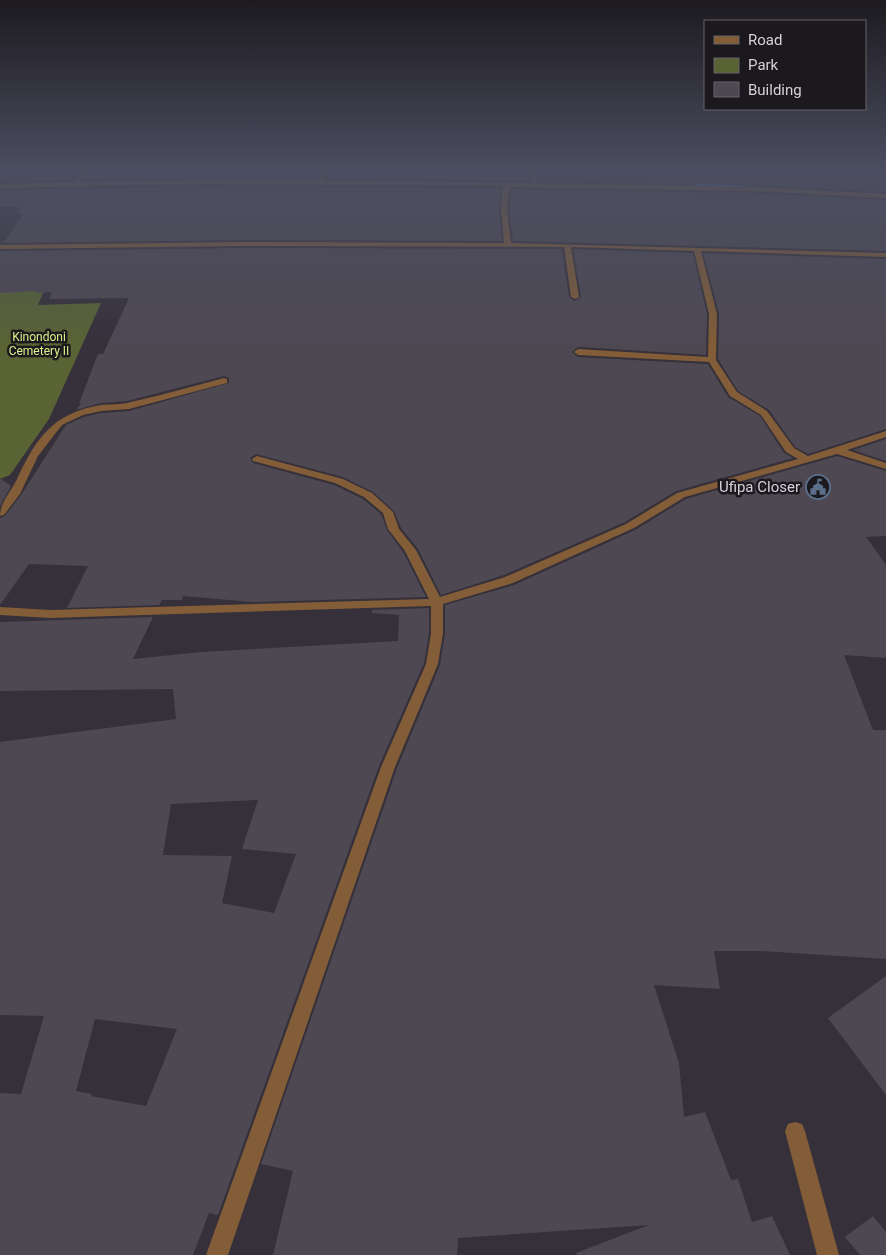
<svg xmlns="http://www.w3.org/2000/svg" width="886" height="1255" viewBox="0 0 886 1255" font-family="Roboto,sans-serif">
  <style>
    .green { fill: #596334 }
    .lines { fill: none; stroke-linecap: round; stroke-linejoin: round }
    .stream { fill: #4081b3; fill-rule: evenodd }
    .building { fill: #4e4853; fill-rule: evenodd }
    .service { fill: #825d37; fill-rule: evenodd }
    .minor { fill: #825d37; fill-rule: evenodd }
    .labels { text-anchor: middle; dominant-baseline: central; stroke-width: 5; stroke-linejoin: round; paint-order: stroke }
    .far-park-label { font-size: 12px; fill: #daf088; stroke: #1c191e }
    .poi-label { font-size: 15px; fill: #d5d1d8; stroke: #1c191e; text-anchor: end }
  </style>
  <rect width="100%" height="100%" fill="#35303a"/>
  <!-- green -->
  <path class="green" d="M44,290L38,305L101,303L49,419L10,475L0,479V291Z"/>
  <g class="lines">
    <!-- stream -->
    <path class="stream" d="M694,183L749,186L752,188L749,190L696,186Z"/>
  </g>
  <!-- building -->
  <g class="building">
    <path d="M0,171H80L74,180L0,182Z"/>
    <path d="M90,171H319L317,179L84,180Z"/>
    <path d="M329,171H528L529,181L327,179Z"/>
    <path d="M538,171H886V192L754,185L539,181Z"/>
    <path d="M200,186L501,188L499,208L502,241L245,240L3,243L23,214H17L20,208H17L18,206L0,207V190Z"/>
    <path d="M512,189L754,193L886,200V251L513,241L509,208Z"/>
    <path d="M245,248L562,249L569,297L574,301L581,297L573,249L693,253L707,314L706,355L578,347L572,352L578,357L708,364L728,397L760,416L784,453L793,458L676,491L625,522L504,575L441,595L418,549L401,528L394,511L373,492L343,477L256,454L250,458L253,463L334,485L363,499L381,514L387,530L403,552L426,597L252,602L183,596L182,600H162L159,605L67,608L88,566L29,564L0,605V518L5,516L21,495L66,425L84,417L101,413L129,411L229,383V378L224,376L127,401L101,403L76,410L81,403H79L98,354H103L129,298L49,299L52,292L36,293L37,291L0,293V251Z"/>
    <path d="M703,253L886,259V429L808,454L795,447L769,410L738,391L718,359L719,314Z"/>
    <path d="M886,439V461L853,450Z"/>
    <path d="M837,456L886,471V536L866,537L886,565V658L844,655L873,730H886V959L761,951H714L720,989L654,985L679,1063L684,1117L705,1112L731,1180L738,1179L752,1222L772,1216L790,1255H577L576,1253L649,1225L458,1238L457,1255H273L293,1171L261,1164L397,768L440,665L445,633V605L514,585L635,530L686,499Z"/>
    <path d="M0,478L11,486L0,506Z"/>
    <path d="M429,608V633L424,663L379,766L218,1215L209,1213L193,1255H0V1093L21,1094L44,1016L0,1015V742L176,719L173,689L0,691V622L153,617L133,659L201,652L398,641L399,615L372,613V610ZM258,800L242,849L296,854L274,913L222,903L232,856L163,855L171,804ZM95,1019L177,1029L146,1106L91,1096L92,1094L76,1091Z"/>
    <path d="M886,976V1095L828,1018Z"/>
    <path d="M873,1216L886,1232V1255H860L845,1237Z"/>
  </g>
  <g class="lines">
    <!-- service -->
    <path class="service" d="M321,171H327L324,183L321,185L318,183Z"/>
    <!-- minor -->
    <g class="minor">
      <path d="M82,171H88L81,182L267,180L531,183L530,171H536L537,183L754,187L886,194V198L754,191L510,187L507,208L511,243L886,253V257L701,251L717,314L716,360L737,392L767,411L794,448L808,456L886,431V437L847,450L886,463V469L837,454L685,497L634,528L513,583L443,604V633L438,664L395,767L228,1255H206L381,767L426,664L431,633V606L50,618L0,615V607L50,610L429,599L405,551L388,529L383,513L364,497L335,483L253,461L252,459L257,456L343,479L372,493L393,512L399,529L416,550L440,597L505,577L626,524L677,493L798,459L786,452L761,415L730,396L709,362L578,355L574,352L578,349L708,357L709,314L694,251L571,247L579,297L575,299L571,297L564,247L245,246L0,249V245L245,242L504,243L501,208L503,186L200,184L0,188V184L75,182Z"/>
      <path d="M224,378L227,379V383L129,409L101,411L83,415L62,425L38,456L20,494L4,515L0,516C0,502 11,492 17,479C36,438 53,413 101,405C111,404 121,405 131,402C162,395 193,386 224,378Z"/>
      <path d="M795,1122L802,1124L805,1131L839,1255H817L785,1131L788,1124Z"/>
    </g>
  </g>
  <!-- sky -->
  <linearGradient id="sky" x2="0" y2="1"><stop stop-color="#1d1a20"/><stop offset="0.49" stop-color="#4b4e60"/><stop offset="1" stop-color="#4b4e60" stop-opacity="0"/></linearGradient>
  <rect width="886" height="346" fill="url(#sky)"/>
  <!-- icons -->
  <defs>
    <symbol id="civic-ring" viewBox="-11 -11 22 22"><circle r="9.5" fill="#1c191e" stroke="#5c6f8a" stroke-width="1.5"/><path d="M-.6-6.5H3V-4.5H.6V-3L4-1V1h2V6H-6V1h2V-1L-.6-3ZM-1.2 2.5V6h2.4V2.5Z" fill="#5c6f8a"/></symbol>
  </defs>
  <g fill-rule="evenodd">
    <use href="#civic-ring" x="804" y="473" width="28" height="28"/>
  </g>
  <g class="labels">
    <!-- far-park labels -->
    <g class="far-park-label">
      <text x="39" y="337">Kinondoni<tspan x="39" dy="14">Cemetery II</tspan></text>
    </g>
    <!-- poi labels -->
    <g class="poi-label">
      <text x="800" y="487">Ufipa Closer</text>
    </g>
  </g>
  <!-- legend -->
  <rect x="704" y="20" width="162" height="90" fill="#1c191e" stroke="#666368"/>
  <rect x="714" y="36" width="25" height="8" fill="#825d37" stroke="#666368"/>
  <text x="748" y="45" font-size="15" fill="#d5d1d8">Road</text>
  <rect x="714" y="58" width="25" height="15" fill="#596334" stroke="#666368"/>
  <text x="748" y="70" font-size="15" fill="#d5d1d8">Park</text>
  <rect x="714" y="82" width="25" height="15" fill="#4e4853" stroke="#666368"/>
  <text x="748" y="95" font-size="15" fill="#d5d1d8">Building</text>
</svg>
